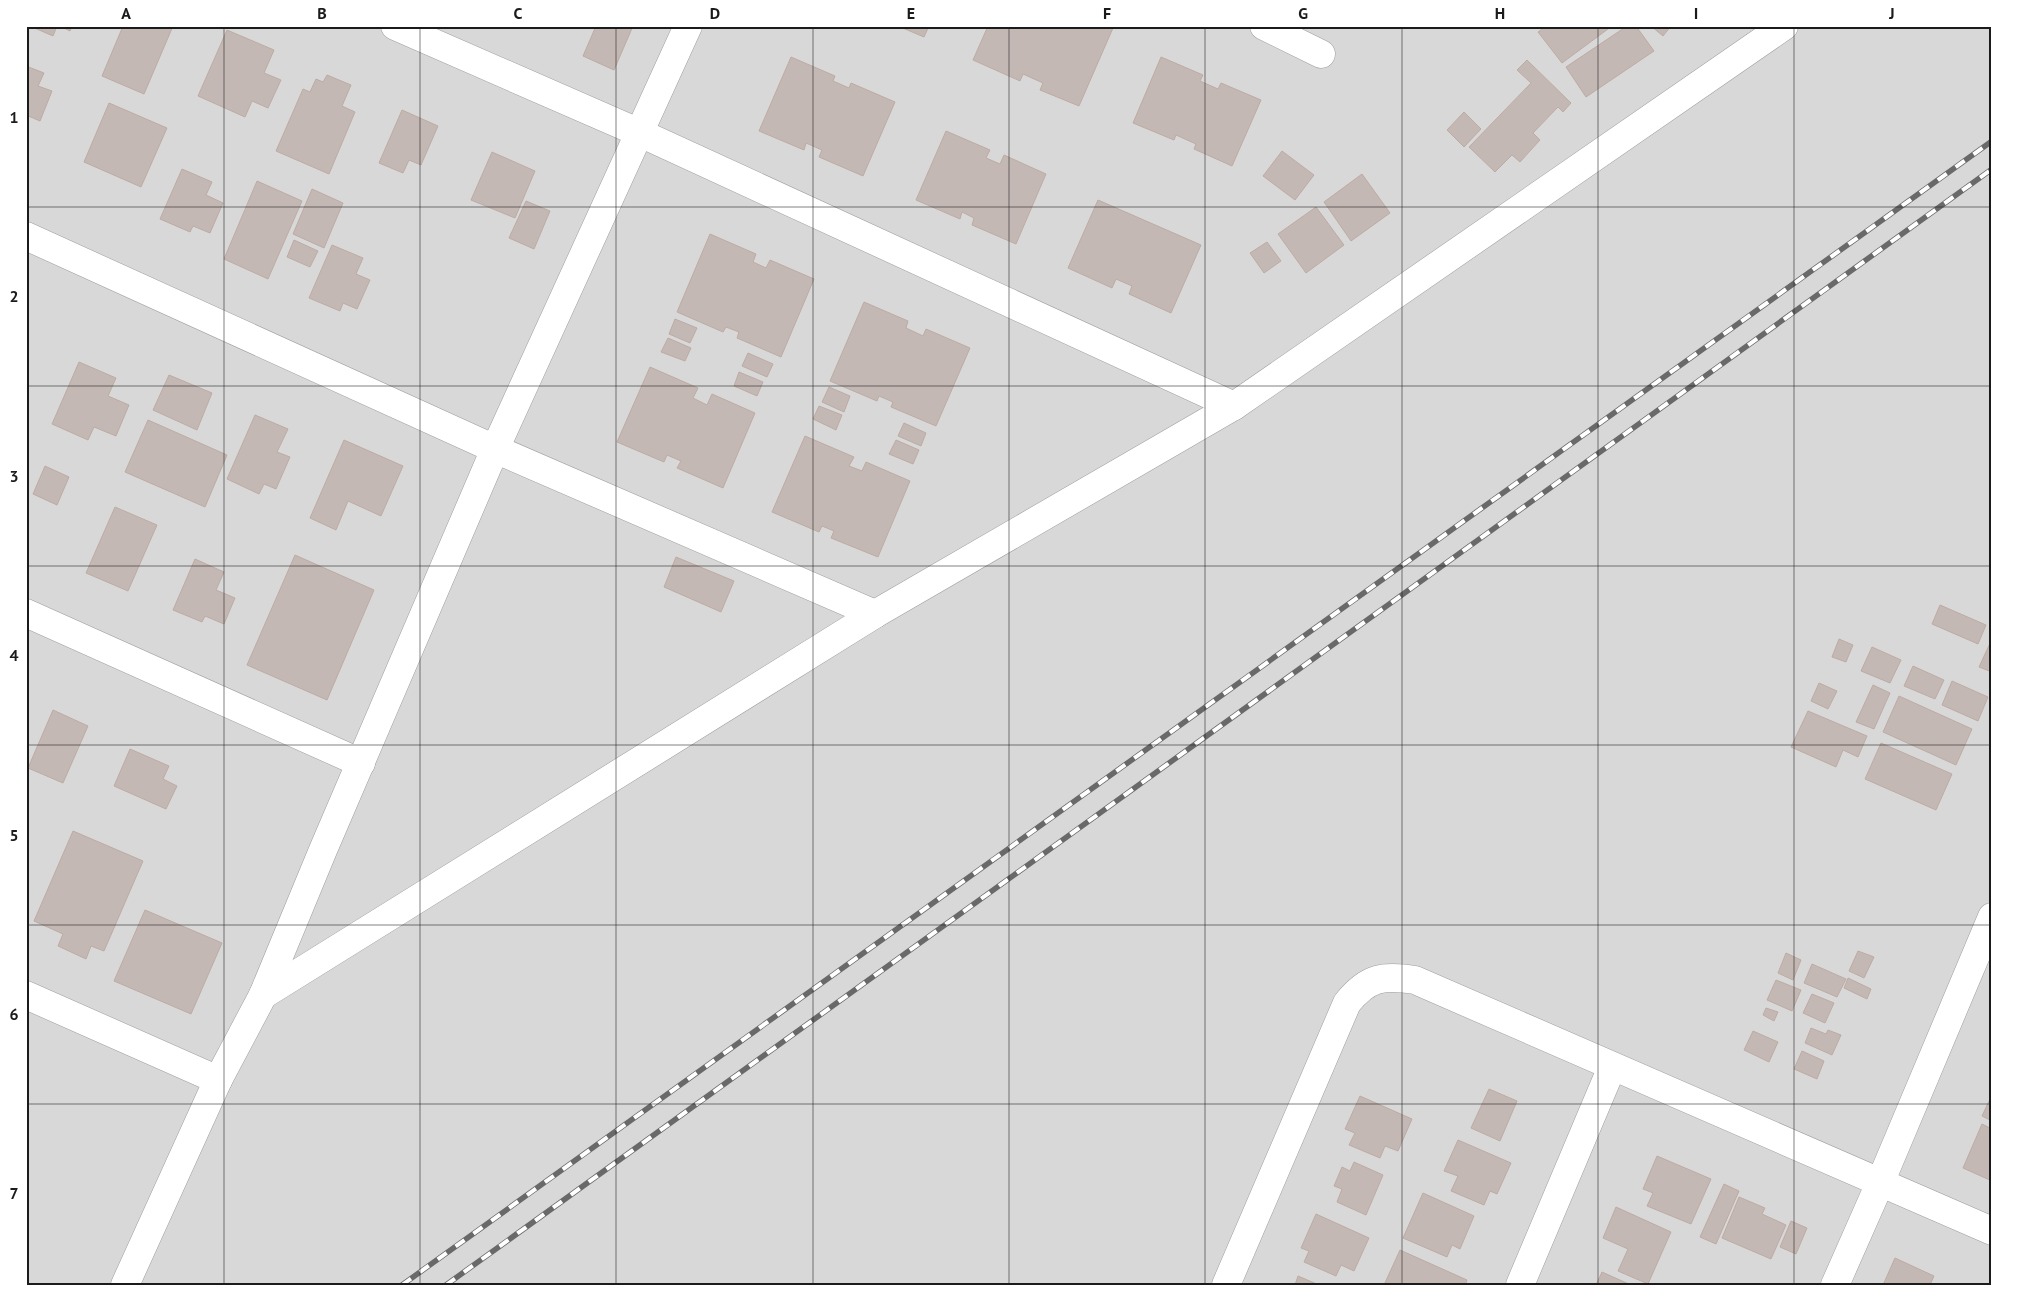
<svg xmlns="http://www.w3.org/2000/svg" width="2018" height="1311" viewBox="0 0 2018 1311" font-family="'PT Sans',sans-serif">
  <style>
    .residential { fill: #d9d8d8 }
    .building { fill: #c4b8b4; stroke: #bdaba3 }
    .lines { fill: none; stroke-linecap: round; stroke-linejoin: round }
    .street-casing { stroke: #9f9f9f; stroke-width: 29 }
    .street { stroke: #fff; stroke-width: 28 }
    .rail-casing { stroke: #696969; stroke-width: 5.5 }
    .rail { stroke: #fff; stroke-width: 4; stroke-dasharray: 11; stroke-linecap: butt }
    .grid { fill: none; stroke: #1b1b1b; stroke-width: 1; stroke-opacity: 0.55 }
    .neatline { fill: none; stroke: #1b1b1b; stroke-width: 2 }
    .grid-label { font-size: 16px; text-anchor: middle; font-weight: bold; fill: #1b1b1b }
  </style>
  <rect width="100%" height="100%" fill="#ece7e0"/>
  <!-- residential -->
  <rect class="residential" x="26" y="26" width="1966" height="1259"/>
  <!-- building -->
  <g class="building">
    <path d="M30,26H57L53,36Z"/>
    <path d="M60,26H72L70,31Z"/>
    <path d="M123,26H173L144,94L102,76Z"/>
    <path d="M596,26H633L614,70L583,56Z"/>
    <path d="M898,26H929L924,37Z"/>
    <path d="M988,26H1110L1113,28L1079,106L1040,90L1043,83L1023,74L1020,81L973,60Z"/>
    <path d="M1546,26H1612L1562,63L1538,32Z"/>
    <path d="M1627,26H1636L1654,51L1586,97L1566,67Z"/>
    <path d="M1651,26H1671L1663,36Z"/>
    <path d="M227,30L274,50L264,73L281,80L268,108L252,101L245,117L198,96Z"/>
    <path d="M791,57L835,76L833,81L849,88L851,83L895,102L863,176L819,157L822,150L806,143L804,150L759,131Z"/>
    <path d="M1161,57L1203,75L1200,81L1218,89L1221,83L1261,100L1232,166L1194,149L1196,144L1176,135L1174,140L1133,123Z"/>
    <path d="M1527,60L1571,103L1563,112L1558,107L1533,133L1540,140L1520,162L1512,155L1495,172L1469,147L1531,83L1517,70Z"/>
    <path d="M26,66L44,73L38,86L52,91L40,121L26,115Z"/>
    <path d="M327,75L351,85L342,106L355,112L329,174L276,151L303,89L310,92L316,79L323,82Z"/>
    <path d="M109,103L167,128L141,187L84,162Z"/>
    <path d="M402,110L438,126L421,165L409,160L403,173L379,163Z"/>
    <path d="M1464,112L1481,129L1464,147L1447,130Z"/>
    <path d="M946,131L990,150L986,158L1000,164L1004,155L1046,174L1016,244L972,225L974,218L962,212L960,219L916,200Z"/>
    <path d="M1282,151L1314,175L1295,200L1263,176Z"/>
    <path d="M492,152L535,171L515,218L471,200Z"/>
    <path d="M182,169L212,182L206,195L223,203L210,233L193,226L190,232L160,219Z"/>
    <path d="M1362,174L1390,213L1351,241L1324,202Z"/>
    <path d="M257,181L302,201L268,279L224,259Z"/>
    <path d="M312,189L343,203L324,248L293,234Z"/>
    <path d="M1098,200L1201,245L1171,313L1129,294L1132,286L1116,279L1112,288L1068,268Z"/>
    <path d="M526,201L550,211L534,249L509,238Z"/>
    <path d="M1316,207L1344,245L1306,273L1278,234Z"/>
    <path d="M710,234L756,254L753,262L766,268L770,260L814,279L781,357L737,338L739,332L726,327L723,332L677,312Z"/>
    <path d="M294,240L318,251L310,267L287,257Z"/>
    <path d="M1267,242L1281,261L1264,273L1250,253Z"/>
    <path d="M332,245L363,258L356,274L370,280L357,309L343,303L340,311L309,298Z"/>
    <path d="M864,302L908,321L906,328L923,336L926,329L970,348L936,426L891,407L893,402L879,396L877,401L830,381Z"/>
    <path d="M675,319L697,328L690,343L669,334Z"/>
    <path d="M668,338L691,348L685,361L661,352Z"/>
    <path d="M748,353L773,364L767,377L742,366Z"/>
    <path d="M79,362L116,378L108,396L129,405L116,436L94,427L88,440L52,424Z"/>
    <path d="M650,367L698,388L693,398L707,405L712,394L755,413L723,488L677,468L681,461L667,455L664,462L617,442Z"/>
    <path d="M739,372L763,382L757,396L734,386Z"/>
    <path d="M169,375L212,393L197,430L153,410Z"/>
    <path d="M829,387L850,396L844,412L822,402Z"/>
    <path d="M819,406L842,415L836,430L813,419Z"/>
    <path d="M255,415L288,429L277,452L290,457L276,489L264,484L259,494L227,479Z"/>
    <path d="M148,420L227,455L205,507L125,472Z"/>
    <path d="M904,423L926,433L921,446L898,436Z"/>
    <path d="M805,436L854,457L849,466L862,471L866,462L910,481L878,557L831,538L834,531L822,526L819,532L772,512Z"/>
    <path d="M344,440L403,466L381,516L348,501L336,530L310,518Z"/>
    <path d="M896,440L919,450L913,464L889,454Z"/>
    <path d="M45,466L69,477L57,505L33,494Z"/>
    <path d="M115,507L157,525L128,591L86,573Z"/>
    <path d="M295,555L374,590L327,700L247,665Z"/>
    <path d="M676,557L734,581L721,612L664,587Z"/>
    <path d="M195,559L224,572L216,590L235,598L224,624L205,616L202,622L173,610Z"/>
    <path d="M1940,605L1986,625L1978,644L1932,624Z"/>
    <path d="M1839,639L1853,645L1846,662L1832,657Z"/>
    <path d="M1992,639V672L1979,667Z"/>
    <path d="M1872,647L1901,660L1890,683L1861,671Z"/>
    <path d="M1913,666L1944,680L1935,699L1904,686Z"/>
    <path d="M1952,681L1988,697L1978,721L1942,705Z"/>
    <path d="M1819,683L1837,691L1828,709L1811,701Z"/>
    <path d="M1873,685L1890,693L1874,729L1856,722Z"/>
    <path d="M1899,696L1972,729L1956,765L1883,732Z"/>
    <path d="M53,710L88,726L63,783L28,768Z"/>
    <path d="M1808,711L1867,736L1858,757L1843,750L1836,767L1791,747Z"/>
    <path d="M1881,743L1952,774L1936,810L1865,779Z"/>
    <path d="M130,749L169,766L163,779L177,786L166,809L114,786Z"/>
    <path d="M73,831L143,861L104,951L91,946L86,959L58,946L63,934L34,921Z"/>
    <path d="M145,910L222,943L191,1014L114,981Z"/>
    <path d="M1858,951L1874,957L1864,978L1849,971Z"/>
    <path d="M1786,953L1801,960L1793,980L1778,973Z"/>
    <path d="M1812,964L1846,979L1837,997L1804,983Z"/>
    <path d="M1848,978L1871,989L1867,999L1844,988Z"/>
    <path d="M1776,980L1801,990L1792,1011L1767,1000Z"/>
    <path d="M1812,994L1834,1003L1825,1023L1803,1013Z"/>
    <path d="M1766,1008L1778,1012L1774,1021L1763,1015Z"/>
    <path d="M1811,1028L1826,1034L1828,1030L1841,1035L1832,1055L1805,1043Z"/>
    <path d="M1753,1031L1778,1042L1769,1062L1744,1050Z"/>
    <path d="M1802,1051L1824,1061L1817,1079L1794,1069Z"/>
    <path d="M1489,1089L1517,1101L1500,1141L1471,1128Z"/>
    <path d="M1992,1095V1121L1982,1116Z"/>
    <path d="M1360,1096L1412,1119L1398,1151L1385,1146L1380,1158L1349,1145L1355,1133L1345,1129Z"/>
    <path d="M1982,1124L1992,1129V1181L1963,1168Z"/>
    <path d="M1458,1140L1511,1163L1497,1194L1490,1191L1484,1205L1451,1191L1458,1176L1444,1171Z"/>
    <path d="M1657,1156L1711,1179L1691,1224L1647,1206L1653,1193L1643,1189Z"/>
    <path d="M1354,1162L1383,1175L1366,1215L1337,1202L1342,1189L1334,1186L1342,1167L1350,1171Z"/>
    <path d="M1724,1184L1739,1191L1716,1244L1700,1237Z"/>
    <path d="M1423,1193L1474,1216L1460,1249L1452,1245L1447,1257L1403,1238Z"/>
    <path d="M1739,1197L1765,1208L1762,1214L1786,1225L1771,1259L1722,1238Z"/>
    <path d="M1616,1207L1671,1232L1648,1284L1618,1271L1628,1249L1603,1238Z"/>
    <path d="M1316,1214L1369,1238L1354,1271L1341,1265L1336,1276L1304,1262L1309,1251L1301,1248Z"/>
    <path d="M1791,1221L1807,1228L1796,1254L1780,1247Z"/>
    <path d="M1400,1250L1467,1280L1465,1285H1384Z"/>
    <path d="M1895,1258L1934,1276L1930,1285H1883Z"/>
    <path d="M1602,1272L1631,1285H1596Z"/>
    <path d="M1298,1276L1319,1285H1295Z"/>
  </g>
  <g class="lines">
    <defs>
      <g id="street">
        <path d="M395,26L640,133L1234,406"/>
        <path d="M1264,26L1321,54"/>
        <path d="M26,236L495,449L875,614"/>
        <path d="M26,613L361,763"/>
        <path d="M26,995L218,1080"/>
        <path d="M263,995L875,614L1234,406L1784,26"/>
        <path d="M125,1285L218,1080L263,995L323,850L495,449L688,26"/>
        <path d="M1226,1285L1347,1003C1368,977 1383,975 1415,980L1992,1231"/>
        <path d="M1520,1285L1612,1067"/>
        <path d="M1835,1285L1880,1183L1992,917"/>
      </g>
    </defs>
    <!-- street casing -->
    <use href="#street" class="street-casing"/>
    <!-- street -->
    <use href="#street" class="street"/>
    <defs>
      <g id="rail">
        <path d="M402,1285L1992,141"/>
        <path d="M446,1285L1992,169"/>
      </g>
    </defs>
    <!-- rail casing -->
    <use href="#rail" class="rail-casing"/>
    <!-- rail -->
    <use href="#rail" class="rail"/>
  </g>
  <!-- grid -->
  <path class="grid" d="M224,26V1285M420,26V1285M616,26V1285M813,26V1285M1009,26V1285M1205,26V1285M1402,26V1285M1598,26V1285M1794,26V1285M26,207H1992M26,386H1992M26,566H1992M26,745H1992M26,925H1992M26,1104H1992"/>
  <!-- border -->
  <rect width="2018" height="1311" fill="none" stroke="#ffffff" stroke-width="55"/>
  <rect x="28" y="28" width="1962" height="1256" class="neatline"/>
  <g class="grid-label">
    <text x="126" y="19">A</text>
    <text x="322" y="19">B</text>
    <text x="518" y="19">C</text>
    <text x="715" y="19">D</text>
    <text x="911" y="19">E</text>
    <text x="1107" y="19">F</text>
    <text x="1303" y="19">G</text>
    <text x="1500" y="19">H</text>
    <text x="1696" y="19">I</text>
    <text x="1892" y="19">J</text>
    <text x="14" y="123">1</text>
    <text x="14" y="302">2</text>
    <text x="14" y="482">3</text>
    <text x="14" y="661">4</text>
    <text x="14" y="841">5</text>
    <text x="14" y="1020">6</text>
    <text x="14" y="1199">7</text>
  </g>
</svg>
